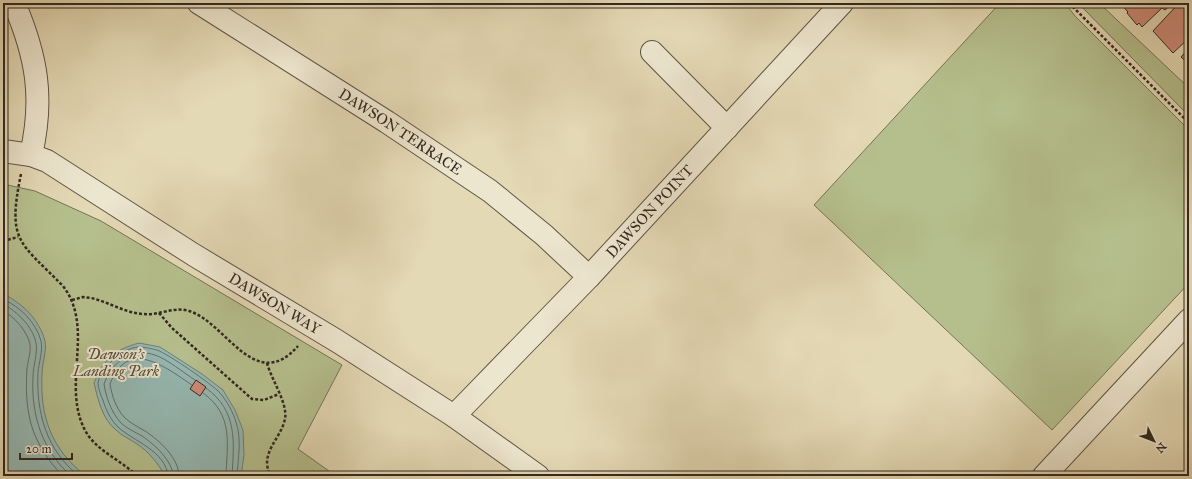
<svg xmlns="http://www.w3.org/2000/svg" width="1192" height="479" viewBox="0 0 1192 479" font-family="'IM FELL Great Primer',serif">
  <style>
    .green { fill: #b5bf8d; stroke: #747456 }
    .water { fill: #96b9b3; stroke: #6e7f78 }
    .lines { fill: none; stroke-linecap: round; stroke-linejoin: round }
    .shore { stroke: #64706a; stroke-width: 1 }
    .building { fill: #ce8b78; stroke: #322820 }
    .minor-casing { stroke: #5e5445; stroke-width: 24 }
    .path { stroke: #322820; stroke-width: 2.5; stroke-dasharray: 3 2; stroke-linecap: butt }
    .minor { stroke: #ede6cf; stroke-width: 22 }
    .labels { text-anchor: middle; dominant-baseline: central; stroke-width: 4; stroke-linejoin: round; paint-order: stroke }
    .street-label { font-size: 15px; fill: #322820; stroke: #ede6cf }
    .park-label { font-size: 15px; font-style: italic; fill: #534e3b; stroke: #ede6cf }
  </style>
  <rect width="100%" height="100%" fill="#e4d9b5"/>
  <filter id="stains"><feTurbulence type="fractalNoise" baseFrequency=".005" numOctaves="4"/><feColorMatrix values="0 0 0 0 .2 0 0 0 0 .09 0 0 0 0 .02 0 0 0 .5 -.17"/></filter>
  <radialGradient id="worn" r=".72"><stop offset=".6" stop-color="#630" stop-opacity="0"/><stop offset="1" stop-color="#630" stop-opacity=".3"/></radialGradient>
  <!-- green -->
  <g class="green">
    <path d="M1000,3H1065L1075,16L1189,130V283L1052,430L814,205Z"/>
    <path d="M1078,3H1099L1189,88V116Z"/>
    <path d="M3,184L35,191L101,221L342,365L298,449L336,476H3Z"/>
  </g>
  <!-- water -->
  <g class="water">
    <path d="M3,294C22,303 39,319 45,341C47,351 42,363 42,374C40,417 51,449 86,476H3Z"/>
    <path d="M139,343L160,347L202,374L223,390L235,410L243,430L244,455L241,476H165C158,463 149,452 137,444C130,439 122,436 116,430C102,419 98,399 94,383C104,359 114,350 139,343Z"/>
  </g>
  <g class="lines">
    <!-- shore -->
    <g class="shore">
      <path d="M3,299C20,307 36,322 41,341C43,351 39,362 38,372C36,412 46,450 79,476"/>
      <path d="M3,304C17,311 33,327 36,343C38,353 33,366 33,377C31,415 42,450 71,476"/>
      <path d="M3,311C14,316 27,331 30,344C31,351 28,361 27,368C26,384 26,399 29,415C33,438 46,459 63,476"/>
      <path d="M206,388C238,411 234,442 232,476"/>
      <path d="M203,393C234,415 227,444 226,476"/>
      <path d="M168,476C166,451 133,441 118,427C110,419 106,410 103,400C101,396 98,388 98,383C99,375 107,366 113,360C119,354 130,347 139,347C144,347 153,349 157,350C168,354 212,384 220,393C227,401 233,412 236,422C242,440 238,458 237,476"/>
      <path d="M173,476C173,461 154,444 142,436C135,432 126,428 121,423C111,412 106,397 104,384C112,362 131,347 155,355C167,359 184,373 195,380"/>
      <path d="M179,476C179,458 159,440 145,431C138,427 130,423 124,417C116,408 112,396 110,384C128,337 165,367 192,385"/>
    </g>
  </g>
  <!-- building -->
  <g class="building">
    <path d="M1122,3H1173L1165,10L1162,8L1142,27L1139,23L1137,25L1127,13L1128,12L1121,4Z"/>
    <path d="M1179,3H1189V38L1173,53L1153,31Z"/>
    <path d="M1189,48V64L1181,57Z"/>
    <path d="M196,380L206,387L200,396L190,389Z"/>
  </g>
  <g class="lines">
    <defs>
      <g id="minor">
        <path d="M14,3C37,57 44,98 31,155"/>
        <path id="s1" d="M199,3L387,122L490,191L544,235L589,277"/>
        <path d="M652,52L727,128"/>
        <path id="s2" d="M3,151L31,155L47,161L194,255L337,341L454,416L538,476"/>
        <path id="s3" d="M454,416L589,277L842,3"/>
        <path d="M1044,476L1189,320"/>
      </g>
    </defs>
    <!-- minor casing -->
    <use href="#minor" class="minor-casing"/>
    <!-- path -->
    <g class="path">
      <path d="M1069,3L1189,123"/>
      <path d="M21,174C7,242 19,241 63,286C96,329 60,386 86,432C97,451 121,460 137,476"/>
      <path d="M3,241L18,237"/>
      <path d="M72,300L83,297L91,298C109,302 125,313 143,314C159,316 173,306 189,311C226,322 255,395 298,346"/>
      <path d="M159,313L172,328L252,399L264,400L279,394"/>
      <path d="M267,363C271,379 288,403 285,419C281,439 258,454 271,476"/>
    </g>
    <!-- minor -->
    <use href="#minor" class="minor"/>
  </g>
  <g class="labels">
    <!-- street labels -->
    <g class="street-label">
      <text stroke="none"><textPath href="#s1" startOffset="239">DAWSON TERRACE</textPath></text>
      <text stroke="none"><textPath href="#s3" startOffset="283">DAWSON POINT</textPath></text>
      <text stroke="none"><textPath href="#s2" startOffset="314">DAWSON WAY</textPath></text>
    </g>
    <!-- park labels -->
    <g class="park-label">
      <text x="116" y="354">Dawson's<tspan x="116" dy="17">Landing Park</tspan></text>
    </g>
  </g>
  <!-- margin -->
  <rect width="1192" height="479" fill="none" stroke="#e4d9b5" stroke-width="16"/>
  <rect x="4" y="4" width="1184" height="471" fill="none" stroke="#322820" stroke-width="2"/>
  <rect x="8" y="8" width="1176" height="463" fill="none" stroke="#322820"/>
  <!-- north arrow -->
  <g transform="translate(1154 441) rotate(133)" stroke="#ede6cf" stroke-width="3" paint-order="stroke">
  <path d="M0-3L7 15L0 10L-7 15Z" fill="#322820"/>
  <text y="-6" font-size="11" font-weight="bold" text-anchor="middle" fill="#322820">N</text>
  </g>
  <!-- scale -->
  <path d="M20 453v6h52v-6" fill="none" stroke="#322820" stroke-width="2"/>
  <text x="26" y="453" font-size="12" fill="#322820" stroke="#ede6cf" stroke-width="3" paint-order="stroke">20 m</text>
  <rect width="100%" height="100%" filter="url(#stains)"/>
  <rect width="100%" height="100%" fill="url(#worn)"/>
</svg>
